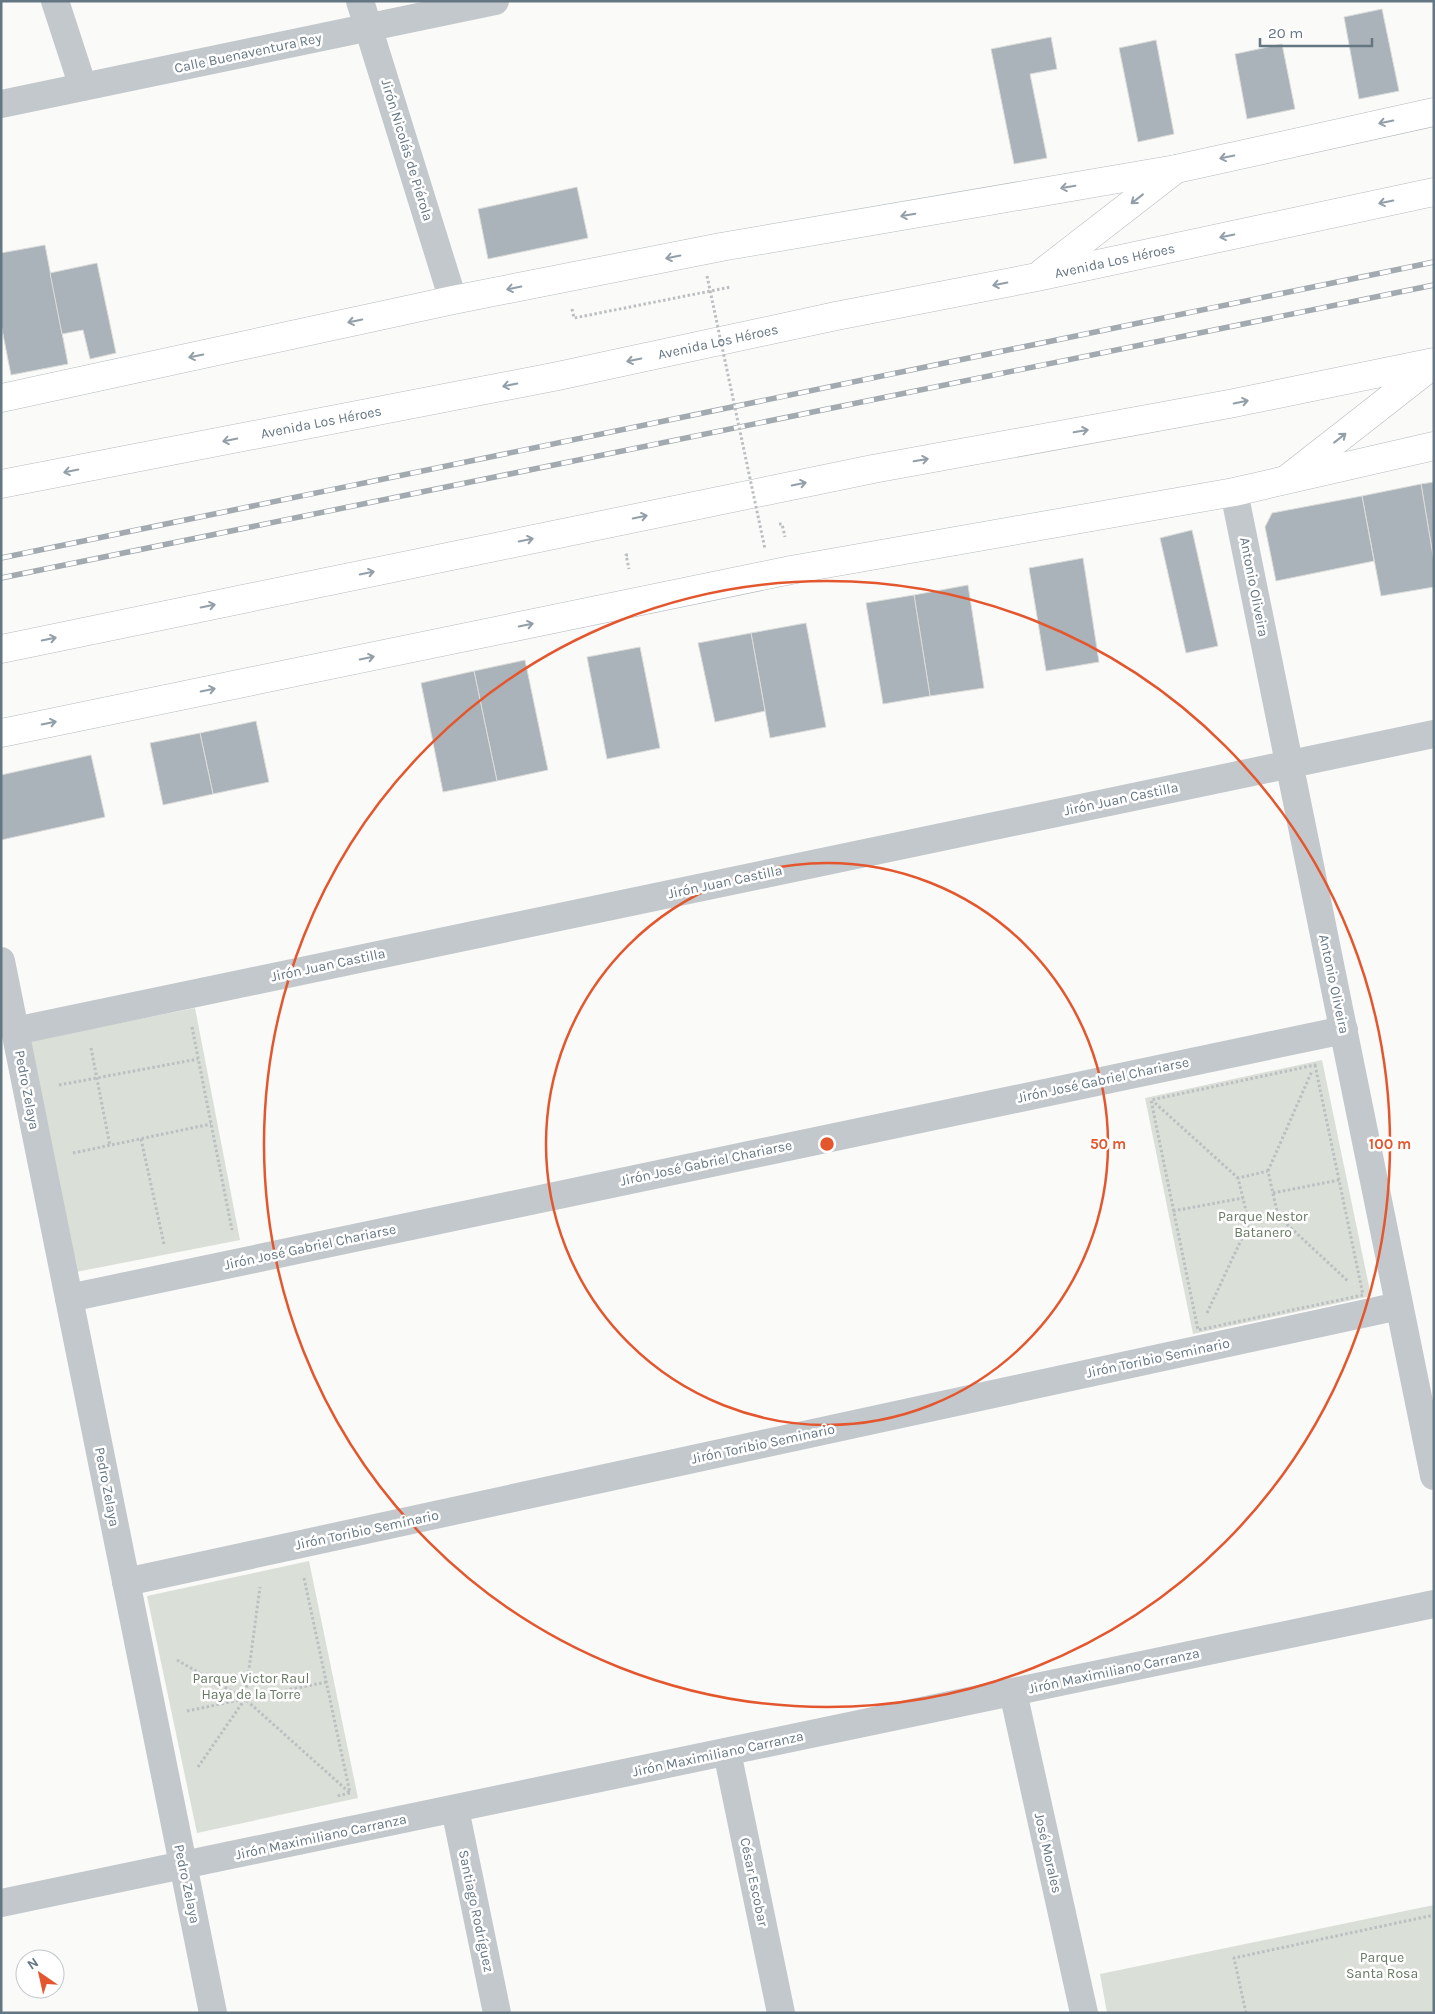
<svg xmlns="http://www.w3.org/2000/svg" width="1435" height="2014" viewBox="0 0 1435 2014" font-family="Karla,sans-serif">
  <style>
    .green { fill: #dadfd7 }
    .building { fill: #aab3b9; stroke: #dcdcda }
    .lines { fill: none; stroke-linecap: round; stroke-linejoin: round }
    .secondary-casing { stroke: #b3babf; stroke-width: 29 }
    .primary-casing { stroke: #b5babe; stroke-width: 29 }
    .path { stroke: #bbbfc2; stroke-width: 3; stroke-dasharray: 2.5 2.5; stroke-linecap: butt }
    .street { stroke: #c3c8cc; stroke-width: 28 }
    .secondary { stroke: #fff; stroke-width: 28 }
    .primary { stroke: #fff; stroke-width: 28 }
    .rail-casing { stroke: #a2aab0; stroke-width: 5.5 }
    .rail { stroke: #fff; stroke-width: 4; stroke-dasharray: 11; stroke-linecap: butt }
    .path-bridge { stroke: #bbbfc2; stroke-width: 3; stroke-dasharray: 2.5 2.5; stroke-linecap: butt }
    .oneway { stroke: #939fa8 }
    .ring { fill: none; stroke: #e4572e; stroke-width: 2.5 }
    .labels { text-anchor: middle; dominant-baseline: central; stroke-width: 5; stroke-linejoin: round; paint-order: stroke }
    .street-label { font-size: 14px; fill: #657683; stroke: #fff }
    .park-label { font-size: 14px; fill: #687a64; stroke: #fff }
    .centre { fill: #e4572e; stroke: #fff; stroke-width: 2.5 }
    .ring-label { font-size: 15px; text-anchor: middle; font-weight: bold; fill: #e4572e; stroke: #fff; stroke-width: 5; stroke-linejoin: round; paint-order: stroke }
  </style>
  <rect width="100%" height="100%" fill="#fafaf8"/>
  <!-- green -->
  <g class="green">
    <path d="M195,1008L240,1240L76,1272L31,1041Z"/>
    <path d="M1322,1060L1371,1296L1193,1334L1145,1098Z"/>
    <path d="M309,1561L358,1798L197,1833L147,1596Z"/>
    <path d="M1434,1905V2013H1107L1100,1974Z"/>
  </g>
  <!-- building -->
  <g class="building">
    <path d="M1382,9L1399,91L1359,99L1344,17Z"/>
    <path d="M1051,37L1057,69L1030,74L1047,158L1014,164L991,49Z"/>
    <path d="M1156,40L1174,134L1138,142L1119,48Z"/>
    <path d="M1282,44L1295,109L1247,119L1235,54Z"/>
    <path d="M577,187L588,238L488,259L478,209Z"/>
    <path d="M45,245L68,364L11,375L1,324V253Z"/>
    <path d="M97,263L116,353L90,359L83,330L62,334L50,273Z"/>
    <path d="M1434,482V562L1421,484Z"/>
    <path d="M1421,484L1434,562V587L1381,596L1362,496Z"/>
    <path d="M1362,496L1374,561L1276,581L1265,527L1272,513Z"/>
    <path d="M1192,530L1218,646L1186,653L1160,538Z"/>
    <path d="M1083,558L1099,662L1046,671L1029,568Z"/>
    <path d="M968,585L984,688L930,696L914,595Z"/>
    <path d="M914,595L930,696L883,704L866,603Z"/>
    <path d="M806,623L826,727L770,738L751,633Z"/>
    <path d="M751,633L765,711L715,722L698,643Z"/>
    <path d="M640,647L660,748L607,759L587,657Z"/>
    <path d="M525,660L548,770L497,781L474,671Z"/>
    <path d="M474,671L497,781L443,792L421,683Z"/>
    <path d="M256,721L269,782L213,794L200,733Z"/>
    <path d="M200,733L213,794L163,805L150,743Z"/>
    <path d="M91,755L105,817L1,840V775Z"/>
  </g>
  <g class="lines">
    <defs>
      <g id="secondary">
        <path d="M1,398L453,300L721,247L1176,169L1434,112"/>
        <path d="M1,733L791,570L1234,492L1434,446"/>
      </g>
      <g id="primary">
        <path d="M1043,272L1176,169"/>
        <path d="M1287,479L1434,364"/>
        <path id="s1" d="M1,484L558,376L836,316L1037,277L1434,192"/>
        <path d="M1,649L873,469L1229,404L1434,362"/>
      </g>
    </defs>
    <!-- secondary casing -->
    <use href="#secondary" class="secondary-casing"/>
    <!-- primary casing -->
    <use href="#primary" class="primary-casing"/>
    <!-- path -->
    <g class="path">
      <path d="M572,309L574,318L731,287"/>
      <path d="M779,524H782L785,537"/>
      <path d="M628,555H626L629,569"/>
      <path d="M192,1027L232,1230"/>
      <path d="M91,1048L110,1146"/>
      <path d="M1315,1065L1363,1295L1198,1330L1151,1100Z"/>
      <path d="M59,1085L198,1059"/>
      <path d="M1155,1103L1238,1178"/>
      <path d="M141,1139L164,1244"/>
      <path d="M73,1153L211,1124"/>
      <path d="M1268,1171L1312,1071"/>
      <path d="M1273,1193L1339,1180"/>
      <path d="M1173,1211L1243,1198"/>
      <path d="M1278,1216L1249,1223L1238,1178L1268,1171L1278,1216L1349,1282"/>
      <path d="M1207,1313L1249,1223"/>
      <path d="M304,1578L350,1793L337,1796"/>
      <path d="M177,1660L245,1699L260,1587"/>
      <path d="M187,1711L326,1682"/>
      <path d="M198,1767L245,1699L350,1793"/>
      <path d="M1246,2013L1234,1958L1434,1915"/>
    </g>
    <!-- street -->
    <g class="street">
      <path d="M55,1L83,87"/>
      <path d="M360,1L453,300"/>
      <path d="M1,104L495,1"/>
      <path d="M1234,492L1434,1476"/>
      <path d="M1,961L213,2013"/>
      <path d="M15,1031L1434,734"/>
      <path d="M69,1298L1344,1030"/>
      <path d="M126,1582L1399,1306"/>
      <path d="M1013,1692L1084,2013"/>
      <path d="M727,1752L781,2013"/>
      <path d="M455,1809L497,2013"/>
      <path d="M1,1903L1434,1604"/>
    </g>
    <!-- secondary -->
    <use href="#secondary" class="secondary"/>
    <!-- primary -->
    <use href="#primary" class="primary"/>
    <defs>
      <g id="rail">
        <path d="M1,558L1434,262"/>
        <path d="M1,578L1434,285"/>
      </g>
    </defs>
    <!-- rail casing -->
    <use href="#rail" class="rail-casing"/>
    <!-- rail -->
    <use href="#rail" class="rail"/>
    <!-- path-bridge -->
    <path class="path-bridge" d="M707,276L765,549"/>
  </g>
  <!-- one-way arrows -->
  <defs><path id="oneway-shaft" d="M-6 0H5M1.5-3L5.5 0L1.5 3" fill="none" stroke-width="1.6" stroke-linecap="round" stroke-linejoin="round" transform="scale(1.25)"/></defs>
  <g class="oneway">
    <use href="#oneway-shaft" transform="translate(1386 122) rotate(168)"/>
    <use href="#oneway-shaft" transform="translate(1227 157) rotate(168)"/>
    <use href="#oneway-shaft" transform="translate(1068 187) rotate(170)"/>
    <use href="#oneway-shaft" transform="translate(1137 199) rotate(142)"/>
    <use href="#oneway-shaft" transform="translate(1386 202) rotate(168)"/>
    <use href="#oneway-shaft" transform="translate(908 215) rotate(170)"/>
    <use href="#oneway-shaft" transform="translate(1227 236) rotate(168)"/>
    <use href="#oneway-shaft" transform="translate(673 257) rotate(169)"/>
    <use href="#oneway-shaft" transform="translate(1000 284) rotate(169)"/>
    <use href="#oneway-shaft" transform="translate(514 288) rotate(169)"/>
    <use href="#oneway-shaft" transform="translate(355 321) rotate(168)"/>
    <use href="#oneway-shaft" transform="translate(196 356) rotate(168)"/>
    <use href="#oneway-shaft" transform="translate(634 360) rotate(168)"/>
    <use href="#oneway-shaft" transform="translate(510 385) rotate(169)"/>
    <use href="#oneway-shaft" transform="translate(1241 402) rotate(-12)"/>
    <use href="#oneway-shaft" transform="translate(1081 431) rotate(-10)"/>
    <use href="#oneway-shaft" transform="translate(1340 438) rotate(-38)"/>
    <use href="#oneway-shaft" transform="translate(230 440) rotate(169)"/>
    <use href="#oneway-shaft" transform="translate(921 460) rotate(-10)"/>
    <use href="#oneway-shaft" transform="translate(71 471) rotate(169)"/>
    <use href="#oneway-shaft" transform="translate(799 484) rotate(-12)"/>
    <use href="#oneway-shaft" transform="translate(640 517) rotate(-12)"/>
    <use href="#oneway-shaft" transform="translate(526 540) rotate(-12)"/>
    <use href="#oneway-shaft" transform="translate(367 573) rotate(-12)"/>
    <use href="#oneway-shaft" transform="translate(208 606) rotate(-12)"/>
    <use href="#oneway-shaft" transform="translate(526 625) rotate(-12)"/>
    <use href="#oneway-shaft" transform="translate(49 639) rotate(-12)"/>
    <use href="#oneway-shaft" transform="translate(367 658) rotate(-12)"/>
    <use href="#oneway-shaft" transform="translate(208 690) rotate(-12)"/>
    <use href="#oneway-shaft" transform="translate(49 723) rotate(-12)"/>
  </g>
  <!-- distance rings -->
  <g class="ring">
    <circle cx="827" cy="1144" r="281"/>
    <circle cx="827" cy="1144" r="563"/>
  </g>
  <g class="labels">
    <!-- street labels -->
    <g class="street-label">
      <text transform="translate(248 53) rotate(-12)">Calle Buenaventura Rey</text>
      <text transform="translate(407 150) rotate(73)">Jirón Nicolás de Piérola</text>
      <text stroke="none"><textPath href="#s1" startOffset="1136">Avenida Los Héroes</textPath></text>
      <text stroke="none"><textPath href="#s1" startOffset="731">Avenida Los Héroes</textPath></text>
      <text stroke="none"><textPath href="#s1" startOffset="326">Avenida Los Héroes</textPath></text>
      <text transform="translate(1254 587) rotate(79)">Antonio Oliveira</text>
      <text transform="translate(1121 799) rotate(-12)">Jirón Juan Castilla</text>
      <text transform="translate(725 882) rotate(-12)">Jirón Juan Castilla</text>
      <text transform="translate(328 965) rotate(-12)">Jirón Juan Castilla</text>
      <text transform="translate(1334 984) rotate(78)">Antonio Oliveira</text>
      <text transform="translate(1103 1080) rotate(-12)">Jirón José Gabriel Chariarse</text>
      <text transform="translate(27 1090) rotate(79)">Pedro Zelaya</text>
      <text transform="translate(706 1163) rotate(-12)">Jirón José Gabriel Chariarse</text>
      <text transform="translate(310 1247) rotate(-12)">Jirón José Gabriel Chariarse</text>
      <text transform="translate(1158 1358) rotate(-12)">Jirón Toribio Seminario</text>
      <text transform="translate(763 1444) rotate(-12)">Jirón Toribio Seminario</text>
      <text transform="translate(107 1487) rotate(79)">Pedro Zelaya</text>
      <text transform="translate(367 1530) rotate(-12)">Jirón Toribio Seminario</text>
      <text transform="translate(1114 1671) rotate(-12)">Jirón Maximiliano Carranza</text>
      <text transform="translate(718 1754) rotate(-12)">Jirón Maximiliano Carranza</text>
      <text transform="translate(321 1837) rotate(-12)">Jirón Maximiliano Carranza</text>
      <text transform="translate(1048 1853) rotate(77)">José Morales</text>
      <text transform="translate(754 1882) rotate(78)">César Escobar</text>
      <text transform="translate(187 1884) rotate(78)">Pedro Zelaya</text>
      <text transform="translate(476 1911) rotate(78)">Santiago Rodríguez</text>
    </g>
    <!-- park labels -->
    <g class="park-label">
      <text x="1263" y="1216">Parque Nestor<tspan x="1263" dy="16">Batanero</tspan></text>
      <text x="251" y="1678">Parque Victor Raul<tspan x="251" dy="16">Haya de la Torre</tspan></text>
      <text x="1382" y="1957">Parque<tspan x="1382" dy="16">Santa Rosa</tspan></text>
    </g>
  </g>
  <circle cx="827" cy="1144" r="8" class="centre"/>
  <g class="ring-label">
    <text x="1108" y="1149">50 m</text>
    <text x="1390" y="1149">100 m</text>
  </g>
  <!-- border -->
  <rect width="1435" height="2014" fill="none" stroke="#657683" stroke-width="5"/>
  <!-- north arrow -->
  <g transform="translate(40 1974) rotate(326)"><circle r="24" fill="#ffffff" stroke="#c1c8cd"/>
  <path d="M0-4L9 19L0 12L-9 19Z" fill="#e4572e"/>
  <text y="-8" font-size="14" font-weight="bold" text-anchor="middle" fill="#657683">N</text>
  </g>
  <!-- scale -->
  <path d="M1260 38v8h112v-8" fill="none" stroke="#657683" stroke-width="2.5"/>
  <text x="1268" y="38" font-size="15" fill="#657683" stroke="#ffffff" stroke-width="4" paint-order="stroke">20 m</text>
</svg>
